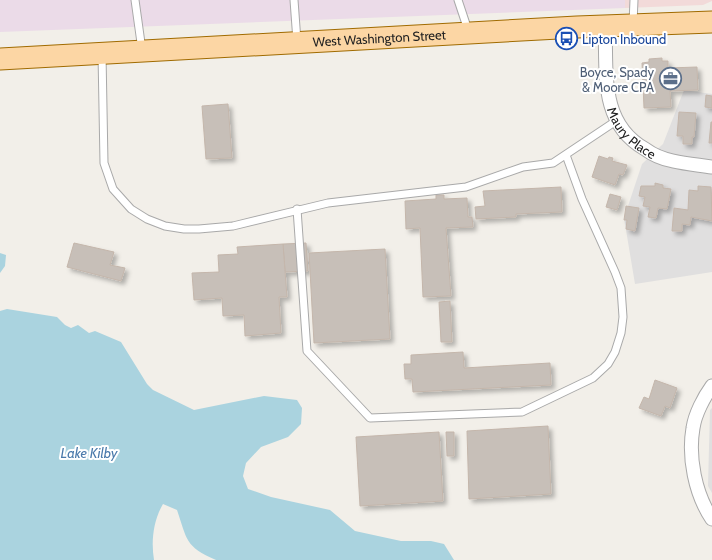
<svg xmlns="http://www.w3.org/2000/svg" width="712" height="560" viewBox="0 0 712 560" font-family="Cabin,sans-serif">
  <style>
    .residential { fill: #e0dfdf }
    .commercial { fill: #f2dad9 }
    .industrial { fill: #ebdbe8 }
    .water { fill: #aad3df }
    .building { fill: #c7bfb8; stroke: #c4b6ab; filter: url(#shadow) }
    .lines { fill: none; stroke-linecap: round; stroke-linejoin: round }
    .service-casing { stroke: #a9a9a9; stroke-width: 9 }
    .minor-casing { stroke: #a9a9a9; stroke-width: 15 }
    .primary-casing { stroke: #a06b00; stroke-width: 23 }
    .service { stroke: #fff; stroke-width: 7 }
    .minor { stroke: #fff; stroke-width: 13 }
    .primary { stroke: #fcd6a4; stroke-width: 21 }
    .labels { text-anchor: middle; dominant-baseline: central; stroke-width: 4; stroke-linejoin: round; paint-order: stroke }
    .street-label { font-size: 13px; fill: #222; stroke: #fff }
    .transit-label { font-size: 13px; fill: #164399; stroke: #fff; text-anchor: start }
    .service-label { font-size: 13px; fill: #4e5e75; stroke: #fff; text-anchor: end }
    .water-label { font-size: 14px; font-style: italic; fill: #4a7aab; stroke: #fff }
  </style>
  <defs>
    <filter id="shadow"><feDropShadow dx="3.5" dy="3.5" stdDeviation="2" flood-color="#0004"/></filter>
  </defs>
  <rect width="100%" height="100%" fill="#f2efe9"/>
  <!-- residential -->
  <g class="residential">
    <path d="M684,90L712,94V272L635,284L624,218L642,164L663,144Z"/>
    <path d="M712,408V493L708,486L710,410Z"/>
  </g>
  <!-- commercial -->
  <path class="commercial" d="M625,0H712V1L703,5L625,8Z"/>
  <!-- industrial -->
  <path class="industrial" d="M0,0H625V8L0,32Z"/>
  <!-- water -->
  <g class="water">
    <path d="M0,253L6,255L5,266L0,273Z"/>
    <path d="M7,309L57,317L65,325L71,328L78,325L89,333L95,331L121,342L147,384L153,390L194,410L264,396L297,400L302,408L301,424L288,437L261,447L246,463L243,476L248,489L271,497L330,510L355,531L401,541H431L444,544L454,560H216C185,547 187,539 177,510L163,504C153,521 151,542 154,560H0V311Z"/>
  </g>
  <!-- building -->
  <g class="building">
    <path d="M662,58V61H668V68L697,67L698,90L670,91L671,107L644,108L642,63L649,62V59Z"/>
    <path d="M706,95L712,96V108L705,107Z"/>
    <path d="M228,104L232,158L206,159L202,106Z"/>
    <path d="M679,112L696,113L694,137H692V144H683V136H677Z"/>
    <path d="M711,122H712V143H709Z"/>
    <path d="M599,156L608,159L609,157L613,158L612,161L627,165L623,175L619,174L615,185L592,177Z"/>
    <path d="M655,183L663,185V188L671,189L667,209L658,208L656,218L648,217L650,207L643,206L645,197L639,196L641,186H655Z"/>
    <path d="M698,186L711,187L712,221L691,217L690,225L682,224V231H672L674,208L688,210L689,190L698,191Z"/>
    <path d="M561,187L562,212L516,214V217L476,219L475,207L485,206L483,191Z"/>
    <path d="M610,194L621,197L617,210L606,207Z"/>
    <path d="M436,195H444V199L467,198L468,217H472L473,227L446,228L451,296L423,297L420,228L406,229L405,201L436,199Z"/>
    <path d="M626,206L639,208L635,231L626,229L627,220H624Z"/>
    <path d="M74,243L114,252L110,265L125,268L121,281L67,267Z"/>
    <path d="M306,243L308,271L285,272L283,244Z"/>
    <path d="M283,244L287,297H279L281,333L245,336L244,315L223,316L222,298L194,300L192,273L219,272L218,255L238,254L237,247Z"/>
    <path d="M385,249L390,339L314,343L309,253Z"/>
    <path d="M450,301L452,342H441L439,302Z"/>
    <path d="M463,352L464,368L550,363L551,385L413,392L412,379H405L404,364H411V355Z"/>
    <path d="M655,380L677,388L670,408L665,406L661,416L639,408L644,397L649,399Z"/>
    <path d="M548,426L551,494L469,499L467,431Z"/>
    <path d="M439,432L443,501L360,506L356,437Z"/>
    <path d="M446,432H454V456H447Z"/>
  </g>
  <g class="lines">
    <defs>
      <g id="service">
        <path d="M135,0L142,50"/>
        <path d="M294,0L297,41"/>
        <path d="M458,0L468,30"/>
        <path d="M633,23L634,0"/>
        <path d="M102,54L104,163L113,189L131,209L147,219L165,226L184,229H199L233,226L328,203L466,187L523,167L553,163L616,121"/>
        <path d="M297,209L307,351L370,418L522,412L593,378L608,364L615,352L621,333L623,317L621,288L615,272L582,199L566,155"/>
      </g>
      <g id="minor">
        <path id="s1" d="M605,26C607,72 599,123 645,149C653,155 663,159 673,161C686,164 699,165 712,167"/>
        <path d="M712,386C704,397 695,414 693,428C688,457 695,494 712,519"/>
      </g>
      <g id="primary">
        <path id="s2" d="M0,59L577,27L712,22"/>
      </g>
    </defs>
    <!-- service casing -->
    <use href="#service" class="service-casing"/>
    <!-- minor casing -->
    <use href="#minor" class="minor-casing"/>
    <!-- primary casing -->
    <use href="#primary" class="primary-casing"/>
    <!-- service -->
    <use href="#service" class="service"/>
    <!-- minor -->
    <use href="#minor" class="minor"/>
    <!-- primary -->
    <use href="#primary" class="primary"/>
  </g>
  <!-- icons -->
  <defs>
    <symbol id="bus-ring" viewBox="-11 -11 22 22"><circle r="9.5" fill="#fff" stroke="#1a4fb4" stroke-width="1.5"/><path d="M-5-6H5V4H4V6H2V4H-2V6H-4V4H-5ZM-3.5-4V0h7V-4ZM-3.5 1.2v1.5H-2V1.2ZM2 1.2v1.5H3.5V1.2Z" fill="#1a4fb4"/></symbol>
    <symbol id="office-ring" viewBox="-11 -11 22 22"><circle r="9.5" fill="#fff" stroke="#5c6f8a" stroke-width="1.5"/><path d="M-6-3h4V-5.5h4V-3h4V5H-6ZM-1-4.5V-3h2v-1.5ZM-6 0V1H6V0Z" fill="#5c6f8a"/></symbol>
  </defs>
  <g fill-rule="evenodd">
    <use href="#bus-ring" x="554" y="26" width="25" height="25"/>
    <use href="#office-ring" x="658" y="66" width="25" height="25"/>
  </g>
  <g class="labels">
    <!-- street labels -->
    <g class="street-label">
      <text stroke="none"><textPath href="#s2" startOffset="380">West Washington Street</textPath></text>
      <text stroke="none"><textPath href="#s1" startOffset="115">Maury Place</textPath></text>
    </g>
    <!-- transit labels -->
    <g class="transit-label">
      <text x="582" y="39">Lipton Inbound</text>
    </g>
    <!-- service labels -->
    <g class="service-label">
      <text x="654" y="72">Boyce, Spady<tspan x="654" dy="15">&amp; Moore CPA</tspan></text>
    </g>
    <!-- water labels -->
    <g class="water-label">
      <text x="89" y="453">Lake Kilby</text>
    </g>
  </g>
</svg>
